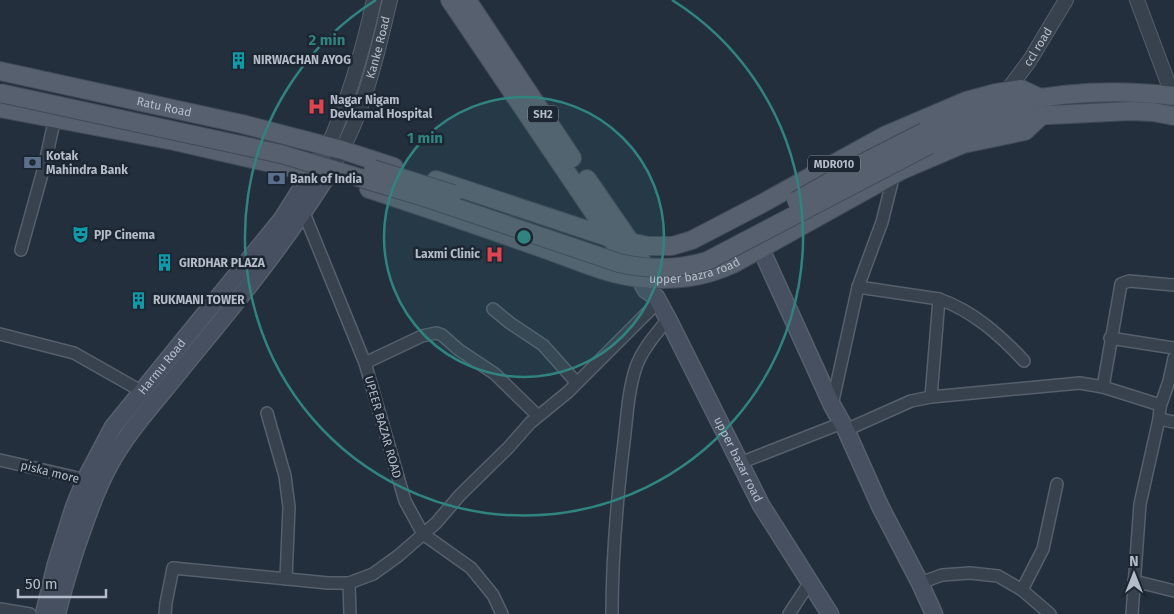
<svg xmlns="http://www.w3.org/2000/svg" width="1174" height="614" viewBox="0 0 1174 614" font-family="'Fira Sans',sans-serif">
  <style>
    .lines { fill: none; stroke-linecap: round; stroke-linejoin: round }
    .minor-casing { stroke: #565f6c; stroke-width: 14 }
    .tertiary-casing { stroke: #565f6c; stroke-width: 16 }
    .secondary-casing { stroke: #565f6c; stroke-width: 19 }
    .primary-casing { stroke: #414a57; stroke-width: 20 }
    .minor { stroke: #38414e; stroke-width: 11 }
    .tertiary { stroke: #38414e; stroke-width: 14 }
    .secondary { stroke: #465061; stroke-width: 16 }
    .primary { stroke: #56606e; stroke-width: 18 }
    .primary-bridge-casing { stroke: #414a57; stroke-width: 20; stroke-linecap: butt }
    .primary-bridge { stroke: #56606e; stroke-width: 18 }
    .ring { fill: none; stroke: #308480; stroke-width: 2.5 }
    .labels { text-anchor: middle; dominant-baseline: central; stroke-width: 5; stroke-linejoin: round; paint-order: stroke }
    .shield { fill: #1d2633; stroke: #878f9c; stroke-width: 1 }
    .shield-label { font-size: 11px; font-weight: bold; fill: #b4bcc9 }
    .street-label { font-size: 12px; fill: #b4bcc9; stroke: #1d2633 }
    .poi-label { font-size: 12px; font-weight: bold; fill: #b4bcc9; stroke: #1d2633; text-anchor: start }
    .centre { fill: #308480; stroke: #1d2633; stroke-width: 2.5 }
    .ring-label { font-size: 15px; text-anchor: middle; font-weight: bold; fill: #308480; stroke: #1d2633; stroke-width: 5; stroke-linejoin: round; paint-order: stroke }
  </style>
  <rect width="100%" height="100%" fill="#242f3e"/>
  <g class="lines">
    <defs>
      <g id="minor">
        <path d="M304,213L365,363L405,501L423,534L471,568L493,595L502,614"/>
        <path d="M21,250L44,167L55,118"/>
        <path d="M858,287L939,299C973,311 1000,335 1024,361"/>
        <path d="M493,309L510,323L543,345L576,382"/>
        <path d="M0,334L74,353L141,391"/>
        <path d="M1110,338L1174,348"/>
        <path d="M365,363L422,336L436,333L442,335L459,350L495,374L538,416"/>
        <path d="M1103,387L1121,284L1129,281L1174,285"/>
        <path d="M931,397L939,299"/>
        <path d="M832,405L858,287L882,222L894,174"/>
        <path d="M1160,407L1169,381L1174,358"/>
        <path d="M267,413L285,476L289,507L286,579"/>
        <path d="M1159,419L1174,422"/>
        <path d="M846,430L911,401L931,397L1080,383L1103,387L1157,404L1160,407L1159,419L1140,504L1132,614"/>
        <path d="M0,460L74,477L90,483"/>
        <path d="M740,463L842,423"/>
        <path d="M1134,581L1174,591"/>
        <path d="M349,583L350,614"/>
        <path d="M920,583L942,575L970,573L998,576L1022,590L1050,614"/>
        <path d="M1022,590L1043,549L1057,484"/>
        <path d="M0,609L30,614"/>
        <path d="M165,614L166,603L173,568L328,583H349L373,574L398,556L436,523L460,495L508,448L530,423L568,392L658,302"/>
        <path d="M612,614C612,557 617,499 624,442C627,417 628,391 636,367C643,348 656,334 668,319"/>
        <path d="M789,614L810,582"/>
      </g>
      <g id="tertiary">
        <path d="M1137,0L1174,99"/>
        <path id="s1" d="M1007,91L1030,60L1066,0"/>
        <path d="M328,146C349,99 363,50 374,0"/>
        <path id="s2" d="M327,176C339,156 350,136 358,114C372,77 381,38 390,0"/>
      </g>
      <g id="secondary">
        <path d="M761,249L832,405L846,430L880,506L920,583L934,614"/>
        <path id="s3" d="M639,278L646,290L656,297L668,319L761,505L830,614"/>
        <path id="s4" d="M44,614L56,564L74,507L85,480L113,427L282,219L328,146"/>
        <path d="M57,614C62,592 69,570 76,548C87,517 97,486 114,457C135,422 163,393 188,361C237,302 286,241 327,176"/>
      </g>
      <g id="primary">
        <path d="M450,0L636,275"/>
        <path d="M467,0L572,158"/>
        <path id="s5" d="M0,71L242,124L342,150L394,167"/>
        <path d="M0,108L174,141L323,175"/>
        <path d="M931,129C1008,97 1091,86 1174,96"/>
        <path d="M930,145L963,131L1030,116L1131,111L1153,112L1174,116"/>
        <path d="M587,179L631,243L652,279"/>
        <path d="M436,180L611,238L648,246H672L692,240L763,203L884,136L966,101L996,93L1021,89L1040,98"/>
        <path id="s6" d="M369,189C427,208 485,228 542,248C571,258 610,276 641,278C675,281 702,278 733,264L902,170L963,144L1025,131L1042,115"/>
      </g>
    </defs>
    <!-- minor casing -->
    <use href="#minor" class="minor-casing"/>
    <!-- tertiary casing -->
    <use href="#tertiary" class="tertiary-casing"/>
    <!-- secondary casing -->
    <use href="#secondary" class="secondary-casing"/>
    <!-- primary casing -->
    <use href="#primary" class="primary-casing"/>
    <!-- minor -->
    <use href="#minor" class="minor"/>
    <!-- tertiary -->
    <use href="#tertiary" class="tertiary"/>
    <!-- secondary -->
    <use href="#secondary" class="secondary"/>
    <!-- primary -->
    <use href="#primary" class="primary"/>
    <defs>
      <g id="primary-bridge">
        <path d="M0,93L281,154L430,199L619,263C649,270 677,270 707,261L929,145"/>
        <path d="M373,169L453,194"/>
        <path d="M796,201L861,164L924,132"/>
      </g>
    </defs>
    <!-- primary-bridge casing -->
    <use href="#primary-bridge" class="primary-bridge-casing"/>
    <!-- primary-bridge -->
    <use href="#primary-bridge" class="primary-bridge"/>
  </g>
  <!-- distance rings -->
  <circle cx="524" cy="237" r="140" fill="#308480" fill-opacity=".12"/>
  <g class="ring">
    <circle cx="524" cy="237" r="140"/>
    <path d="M672 0A279 279 0 1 1 376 0"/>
  </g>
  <!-- icons -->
  <defs>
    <symbol id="building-bare" viewBox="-9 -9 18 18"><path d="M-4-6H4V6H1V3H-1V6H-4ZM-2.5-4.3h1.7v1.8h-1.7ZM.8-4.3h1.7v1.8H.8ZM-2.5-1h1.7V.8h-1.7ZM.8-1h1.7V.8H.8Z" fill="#0f9aa8" stroke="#1d2633" stroke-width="2.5" paint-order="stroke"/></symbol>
    <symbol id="hospital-bare" viewBox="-9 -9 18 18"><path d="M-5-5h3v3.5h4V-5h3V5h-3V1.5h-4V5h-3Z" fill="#e0444e" stroke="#1d2633" stroke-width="2.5" paint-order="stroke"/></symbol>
    <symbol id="bank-bare" viewBox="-9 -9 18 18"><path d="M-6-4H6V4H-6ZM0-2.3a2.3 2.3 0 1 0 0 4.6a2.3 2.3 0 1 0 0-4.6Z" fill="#5c6f8a" stroke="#1d2633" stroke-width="2.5" paint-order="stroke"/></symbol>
    <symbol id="theatre-bare" viewBox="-9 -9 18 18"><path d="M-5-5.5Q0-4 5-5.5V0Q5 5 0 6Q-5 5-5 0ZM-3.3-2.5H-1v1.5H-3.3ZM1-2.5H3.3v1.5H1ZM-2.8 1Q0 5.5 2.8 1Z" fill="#0f9aa8" stroke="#1d2633" stroke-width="2.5" paint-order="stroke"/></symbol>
  </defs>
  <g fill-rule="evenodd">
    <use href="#building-bare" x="226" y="48" width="25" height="25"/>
    <use href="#hospital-bare" x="304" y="94" width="25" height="25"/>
    <use href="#bank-bare" x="20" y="150" width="25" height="25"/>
    <use href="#bank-bare" x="264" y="166" width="25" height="25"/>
    <use href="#theatre-bare" x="68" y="222" width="25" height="25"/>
    <use href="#hospital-bare" x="482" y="242" width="25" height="25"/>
    <use href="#building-bare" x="152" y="250" width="25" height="25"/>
    <use href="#building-bare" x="126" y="288" width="25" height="25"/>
  </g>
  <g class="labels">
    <!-- shield labels -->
    <g class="shield">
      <rect x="528" y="105.5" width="30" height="17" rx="4"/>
      <rect x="808" y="155.5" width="52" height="17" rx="4"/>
    </g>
    <g class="shield-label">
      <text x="543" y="114">SH2</text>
      <text x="834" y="164">MDR010</text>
    </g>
    <!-- street labels -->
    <g class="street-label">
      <text stroke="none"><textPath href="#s1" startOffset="54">ccl road</textPath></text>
      <text stroke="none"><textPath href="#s2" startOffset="139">Kanke Road</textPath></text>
      <text stroke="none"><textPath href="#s5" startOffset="168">Ratu Road</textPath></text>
      <text stroke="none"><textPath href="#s6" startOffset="341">upper bazra road</textPath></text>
      <text stroke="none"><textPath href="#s4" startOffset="278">Harmu Road</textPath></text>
      <text transform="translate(383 427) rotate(74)">UPEER BAZAR ROAD</text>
      <text stroke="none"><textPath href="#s3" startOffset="208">upper bazar road</textPath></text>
      <text transform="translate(50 472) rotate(14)">piska more</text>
    </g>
    <!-- poi labels -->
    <g class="poi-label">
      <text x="253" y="60">NIRWACHAN AYOG</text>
      <text x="330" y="100">Nagar Nigam<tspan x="330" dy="14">Devkamal Hospital</tspan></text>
      <text x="46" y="156">Kotak<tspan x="46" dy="14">Mahindra Bank</tspan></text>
      <text x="290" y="179">Bank of India</text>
      <text x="94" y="235">PJP Cinema</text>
      <text x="480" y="254" text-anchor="end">Laxmi Clinic</text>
      <text x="179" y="263">GIRDHAR PLAZA</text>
      <text x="153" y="300">RUKMANI TOWER</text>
    </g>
  </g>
  <circle cx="524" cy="237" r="8" class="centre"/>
  <g class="ring-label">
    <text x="327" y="45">2 min</text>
    <text x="425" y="143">1 min</text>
  </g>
  <!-- north arrow -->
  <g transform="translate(1134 574)" stroke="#1d2633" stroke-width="4" paint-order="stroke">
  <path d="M0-4L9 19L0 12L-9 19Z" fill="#b4bcc9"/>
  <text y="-8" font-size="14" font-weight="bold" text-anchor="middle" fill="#b4bcc9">N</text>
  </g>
  <!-- scale -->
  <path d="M18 589v8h88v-8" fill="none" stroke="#b4bcc9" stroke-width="2.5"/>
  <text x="25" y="589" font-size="15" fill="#b4bcc9" stroke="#1d2633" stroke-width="4" paint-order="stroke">50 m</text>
</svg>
